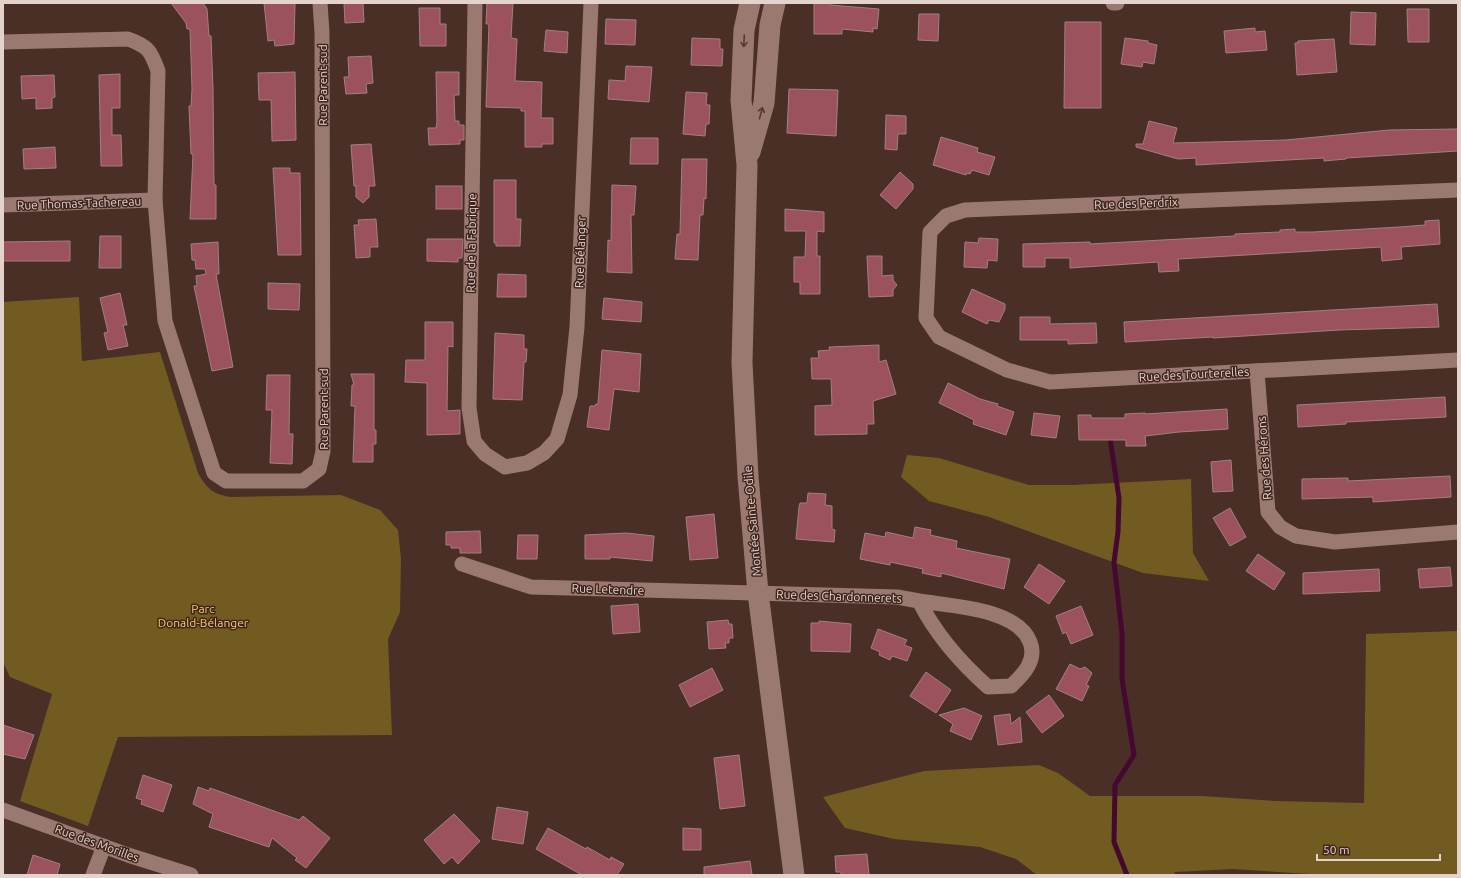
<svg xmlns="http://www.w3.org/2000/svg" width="1461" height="878" viewBox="0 0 1461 878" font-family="Ubuntu,sans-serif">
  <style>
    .green { fill: #715b20 }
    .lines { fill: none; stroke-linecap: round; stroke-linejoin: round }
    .stream { stroke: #45082f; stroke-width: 5 }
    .building { fill: #9c525c; stroke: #a27f82 }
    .minor { stroke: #9a7a70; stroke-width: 15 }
    .secondary { stroke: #9a7a70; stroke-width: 21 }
    .oneway { stroke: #563a32 }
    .labels { text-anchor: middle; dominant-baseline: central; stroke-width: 3; stroke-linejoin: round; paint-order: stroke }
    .street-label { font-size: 12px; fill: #e4d2cd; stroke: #3f251d }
    .park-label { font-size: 12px; fill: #f6cd67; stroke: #3f251d }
  </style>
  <rect width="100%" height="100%" fill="#4a2f27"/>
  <!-- green -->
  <g class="green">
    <path d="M79,297L82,361L160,352L198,473C206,488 214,495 231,497L341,495L380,510L398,530L401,559L400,612L388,639L392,735L118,737L88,826L20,801L52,694L10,677L3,662V302Z"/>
    <path d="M907,455L939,458L1029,485H1073L1191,479L1193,553L1209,581L1143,573L989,517L929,501L901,477Z"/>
    <path d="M1458,631V875H1326L1232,869L1175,872L1174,875H1037L1016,859L980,847L894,839L845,828L823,797L924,771L1039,765L1058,773L1090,796H1202L1275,801L1364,803L1366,634Z"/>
  </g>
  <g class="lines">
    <!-- stream -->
    <path class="stream" d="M1110,438L1119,498L1118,532L1114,562L1122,634V679L1134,755L1115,785L1114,842L1127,875"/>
  </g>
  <!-- building -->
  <g class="building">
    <path d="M171,3H203L207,9L209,36H211L213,89L214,185H216V219H190L193,154H191L189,106H191L192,89L190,29H187L186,23Z"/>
    <path d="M264,3H295L294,44L275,46L274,40L268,41Z"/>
    <path d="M344,3H363L364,22L345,23Z"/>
    <path d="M487,3H513L511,38L517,39L515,81L542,82L541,118H553V144H542V147H525V111H521V108L486,107L489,24H486Z"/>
    <path d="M814,3H830V5L879,9L877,29L873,28V32L842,29V34H814Z"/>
    <path d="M419,8H440V24H446V46H420Z"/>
    <path d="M1407,9H1429V42H1408Z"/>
    <path d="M1351,12L1376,13L1375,45L1350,44Z"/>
    <path d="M919,14H939L938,41L918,40Z"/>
    <path d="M606,19L636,20L635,45L605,44Z"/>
    <path d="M1065,22H1101V108H1064Z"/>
    <path d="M1255,28V32L1265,31L1267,50L1226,53L1224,31Z"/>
    <path d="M546,30L568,32L567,53L544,51Z"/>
    <path d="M692,38L720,39V49H723L722,66L691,65Z"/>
    <path d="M1125,38L1148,41V43L1157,45L1154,64L1143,62L1142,67L1121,64Z"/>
    <path d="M1334,39L1337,72L1297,75L1295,43H1298V41Z"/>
    <path d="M371,56L373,83L366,84L367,93L346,94L344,77H349L348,57Z"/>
    <path d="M626,66L652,67L649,102L608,99L609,80L625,81Z"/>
    <path d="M295,72L296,140L272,141L271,100H259L258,73Z"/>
    <path d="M436,72H459V95H454L455,121H459V125H464V140H460V144L429,145L428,128H436L437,122Z"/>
    <path d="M120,74V108H112V135H121L122,166H101L99,75Z"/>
    <path d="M54,75L55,97L52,98V108L36,109V98L22,99L21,76Z"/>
    <path d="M789,89L838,90L836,136L787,133Z"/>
    <path d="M686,92L707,93L706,105H710L709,124H706L705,136L683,134Z"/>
    <path d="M886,115L906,116V134H898L897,150L885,149Z"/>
    <path d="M1149,121L1177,128L1173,143L1286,140L1389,130L1458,129V151L1346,158V159L1324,161V158L1196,165V158L1178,159L1136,147V144H1143Z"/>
    <path d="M941,137L978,148L977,152L995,157L989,175L972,170L970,174L967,173L966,175L933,165Z"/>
    <path d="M631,138H658V164H630Z"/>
    <path d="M371,144L375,186H369V197L363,203L356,197V186H354L351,145Z"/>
    <path d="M55,147L56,168L24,169L23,149Z"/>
    <path d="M682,159H707L706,199L704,198L703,215H700L698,260L675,259L677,234H680Z"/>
    <path d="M273,168H290V173H300L301,255H278Z"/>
    <path d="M900,172L913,184V189L896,209L880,195Z"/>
    <path d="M494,180H516V219H521L520,246H496V243H494Z"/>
    <path d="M612,185L636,186L634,215H631L632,273L607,272L608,240L611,241Z"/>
    <rect x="436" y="186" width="26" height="23"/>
    <path d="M785,209L824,212V232L817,231V256H820V294H800V282H794V257H805L806,231H785Z"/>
    <path d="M376,219L378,247H370V257L356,258L354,225H359L358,220Z"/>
    <path d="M1439,220L1440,244L1401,247L1402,259L1382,261L1381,247L1178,259L1179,271L1159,272L1158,262L1070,268V258H1045V267H1023V244L1090,242V244L1235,236V234L1280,232V230L1295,229V232H1313L1400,227L1425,225V221Z"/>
    <path d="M100,236H121V268H99Z"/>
    <path d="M979,238L998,239L997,261L988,260L987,268L964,267L965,242L978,243Z"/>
    <path d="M427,239H463L462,258H458V262L427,261Z"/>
    <path d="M70,241V261H3V242Z"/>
    <path d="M218,242L219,274H216L233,367L212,371L194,286H197L196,276L206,274L205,269H196L195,260H192L191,244Z"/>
    <path d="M867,256H882V276L893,275V280L897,285L893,290V296L869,297Z"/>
    <path d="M498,274L526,275V297H497Z"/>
    <path d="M268,283L300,284L299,310L268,309Z"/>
    <path d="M972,289L1005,304V309L999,322L989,320L987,324L962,312Z"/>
    <path d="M120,293L127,325H123L128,346L108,350L104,333L108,332L100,298Z"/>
    <path d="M604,298L642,302L641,322L602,319Z"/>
    <path d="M1437,304L1439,327L1339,330L1213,338V337L1125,342L1124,322Z"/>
    <path d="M1020,317H1050V324L1096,323L1097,343L1068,344V340H1020Z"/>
    <path d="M425,322H453V347L448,346L447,411L460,410V434L427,435V383L405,382L406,360H425Z"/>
    <path d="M495,333L524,335V349H527L526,362H524L522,400L493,399Z"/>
    <path d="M879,345V362L886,360L896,394L873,401L874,424H867V434L815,435V406L832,405L831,379H812L811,358H819L818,351L830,350L829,347Z"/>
    <path d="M602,350L641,354L639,392L614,389L609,430L587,427L590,406H595L596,404H598Z"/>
    <path d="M351,374H374V430H376V444H373V462H353L355,406H351L352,385H354Z"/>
    <path d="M267,375H290L289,434H293L292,464L270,463L272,410H266Z"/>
    <path d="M948,383L980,399L998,404L997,406L1014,412L1006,435L973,424L974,420L939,403Z"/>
    <path d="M1445,397L1446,417L1346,422V424L1298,427L1297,405Z"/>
    <path d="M1227,409L1228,429L1179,432L1145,436L1146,446H1126V440H1079L1078,415H1091V418H1125V414L1145,413V414Z"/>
    <path d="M1034,413L1060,416L1056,438L1031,435Z"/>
    <path d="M1231,460L1233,491L1213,492L1211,462Z"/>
    <path d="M1450,476L1451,497L1373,502V497L1302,499V479L1348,478V481Z"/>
    <path d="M808,493L826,494L825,505L832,506V529L835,530L834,542L796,539L799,507L800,503H807Z"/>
    <path d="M1230,508L1246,537L1230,546L1213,518Z"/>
    <path d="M714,514L718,558L690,560L686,517Z"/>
    <path d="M915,527L931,530L930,535L957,541L956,548L1010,559L1004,589L941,573V577L922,573L923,569L890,562V565L860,559L865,533L885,537L886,532L913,538Z"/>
    <path d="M480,531L481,553H460V548H451V545H446V532Z"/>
    <path d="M626,533L654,536L652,561L610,557V559H585V535Z"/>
    <path d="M518,535H538L537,559H517Z"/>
    <path d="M1258,554L1285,573L1274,590L1246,571Z"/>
    <path d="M1039,564L1065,581L1049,604L1024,587Z"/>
    <path d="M1450,567L1452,586L1420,588L1418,569Z"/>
    <path d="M1379,569L1380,591L1303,594V573Z"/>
    <path d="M638,604L640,632L613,634L611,606Z"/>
    <path d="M1081,606L1093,635L1071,644L1066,632L1063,634L1056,616Z"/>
    <path d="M728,620L729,624H732L733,638H729V643H725L726,648L709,649L707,622Z"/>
    <path d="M819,621L851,624L850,652L811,651V623H819Z"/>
    <path d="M878,629L907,640L904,645L912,648L907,661L892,656L890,660L879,655L880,652L871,648Z"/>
    <path d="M1070,664L1080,669L1085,667L1092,673L1086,685L1089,686L1082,701L1056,689Z"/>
    <path d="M712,668L723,690L690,707L679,685Z"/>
    <path d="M926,672L951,690L936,713L910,696Z"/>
    <path d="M1049,695L1064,716L1042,733L1026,712Z"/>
    <path d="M964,708L982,716L971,740L950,731L953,724L939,715Z"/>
    <path d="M1010,714L1011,724L1020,717L1022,742L998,745L994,716Z"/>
    <path d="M3,725L34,735L25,759L3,754Z"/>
    <path d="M739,755L745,806L720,809L714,758Z"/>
    <path d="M143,775L172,785L163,812L141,804L142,800L136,798Z"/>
    <path d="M198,787L209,791L210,788L299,820L303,816L330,838L306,868L295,860L297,858L272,838L269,847L209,827L213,814L193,804Z"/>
    <path d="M497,807L528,812L523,844L492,839Z"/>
    <path d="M454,814L480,841L458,864L452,857L444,864L424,840Z"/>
    <path d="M548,828L586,849L587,847L610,860L611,857L624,864L617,875H582L536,849Z"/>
    <path d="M683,828L701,829V850H683Z"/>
    <path d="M867,854L869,875H841V872H836L835,856Z"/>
    <path d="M33,855L60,864L57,875H27Z"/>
    <path d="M750,861L752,875H704V867Z"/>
  </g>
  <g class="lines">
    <!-- minor -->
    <g class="minor">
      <path d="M475,3L469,408L474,441L485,454L505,467L527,463L544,453L557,439L570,395L577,327L591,3"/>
      <path d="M1113,3H1117"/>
      <path d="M3,42L128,39C148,46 151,51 158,71L155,200L165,321L214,473L226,481H303L319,469L323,451L322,32L320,3"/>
      <path d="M1458,190L965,210L946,216L930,232L926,318L939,337L1007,370L1050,382L1458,360"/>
      <path d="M3,205L155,200"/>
      <path d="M1257,371L1268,512L1280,527L1296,536L1335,542L1458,532"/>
      <path d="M462,564L531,587L897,597L919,601C935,633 961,663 988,687L1011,686C1024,674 1037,660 1030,642C1017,608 949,606 919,601"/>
      <path d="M3,810L128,855L191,875"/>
      <path d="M93,875L104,846"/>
    </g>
    <!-- secondary -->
    <g class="secondary">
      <path d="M750,3L744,30L741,100L747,165L742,363L748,476L758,593L794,875"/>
      <path d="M750,152L764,103L770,25L775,3"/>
    </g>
  </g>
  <!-- one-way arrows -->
  <defs><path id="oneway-shaft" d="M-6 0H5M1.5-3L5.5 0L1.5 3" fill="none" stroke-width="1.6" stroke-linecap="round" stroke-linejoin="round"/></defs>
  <g class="oneway">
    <use href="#oneway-shaft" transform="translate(744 41) rotate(93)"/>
    <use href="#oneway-shaft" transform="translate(761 113) rotate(-75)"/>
  </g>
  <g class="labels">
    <!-- street labels -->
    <g class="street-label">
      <text transform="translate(322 85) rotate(-90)">Rue Parent sud</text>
      <text transform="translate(79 203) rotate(-2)">Rue Thomas-Tachereau</text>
      <text transform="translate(1136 203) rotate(-2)">Rue des Perdrix</text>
      <text transform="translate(471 243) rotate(-89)">Rue de la Fabrique</text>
      <text transform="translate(580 252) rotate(-88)">Rue Bélanger</text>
      <text transform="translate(1194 374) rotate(-3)">Rue des Tourterelles</text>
      <text transform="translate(323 409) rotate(-90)">Rue Parent sud</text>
      <text transform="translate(1264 458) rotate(-94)">Rue des Hérons</text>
      <text transform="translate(752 521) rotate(-95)">Montée Sainte-Odile</text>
      <text transform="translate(608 589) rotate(2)">Rue Letendre</text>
      <text transform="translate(839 596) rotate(2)">Rue des Chardonnerets</text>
      <text transform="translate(97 843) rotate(20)">Rue des Morilles</text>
    </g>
    <!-- park labels -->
    <g class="park-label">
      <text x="203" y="608">Parc<tspan x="203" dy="14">Donald-Bélanger</tspan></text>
    </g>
  </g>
  <!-- border -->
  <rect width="1461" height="878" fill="none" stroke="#e4d2cd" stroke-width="8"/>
  <!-- scale -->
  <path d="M1317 854v6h123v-6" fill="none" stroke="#e4d2cd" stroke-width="2"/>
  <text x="1323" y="854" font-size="12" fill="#e4d2cd" stroke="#3f251d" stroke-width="3" paint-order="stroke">50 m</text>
</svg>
